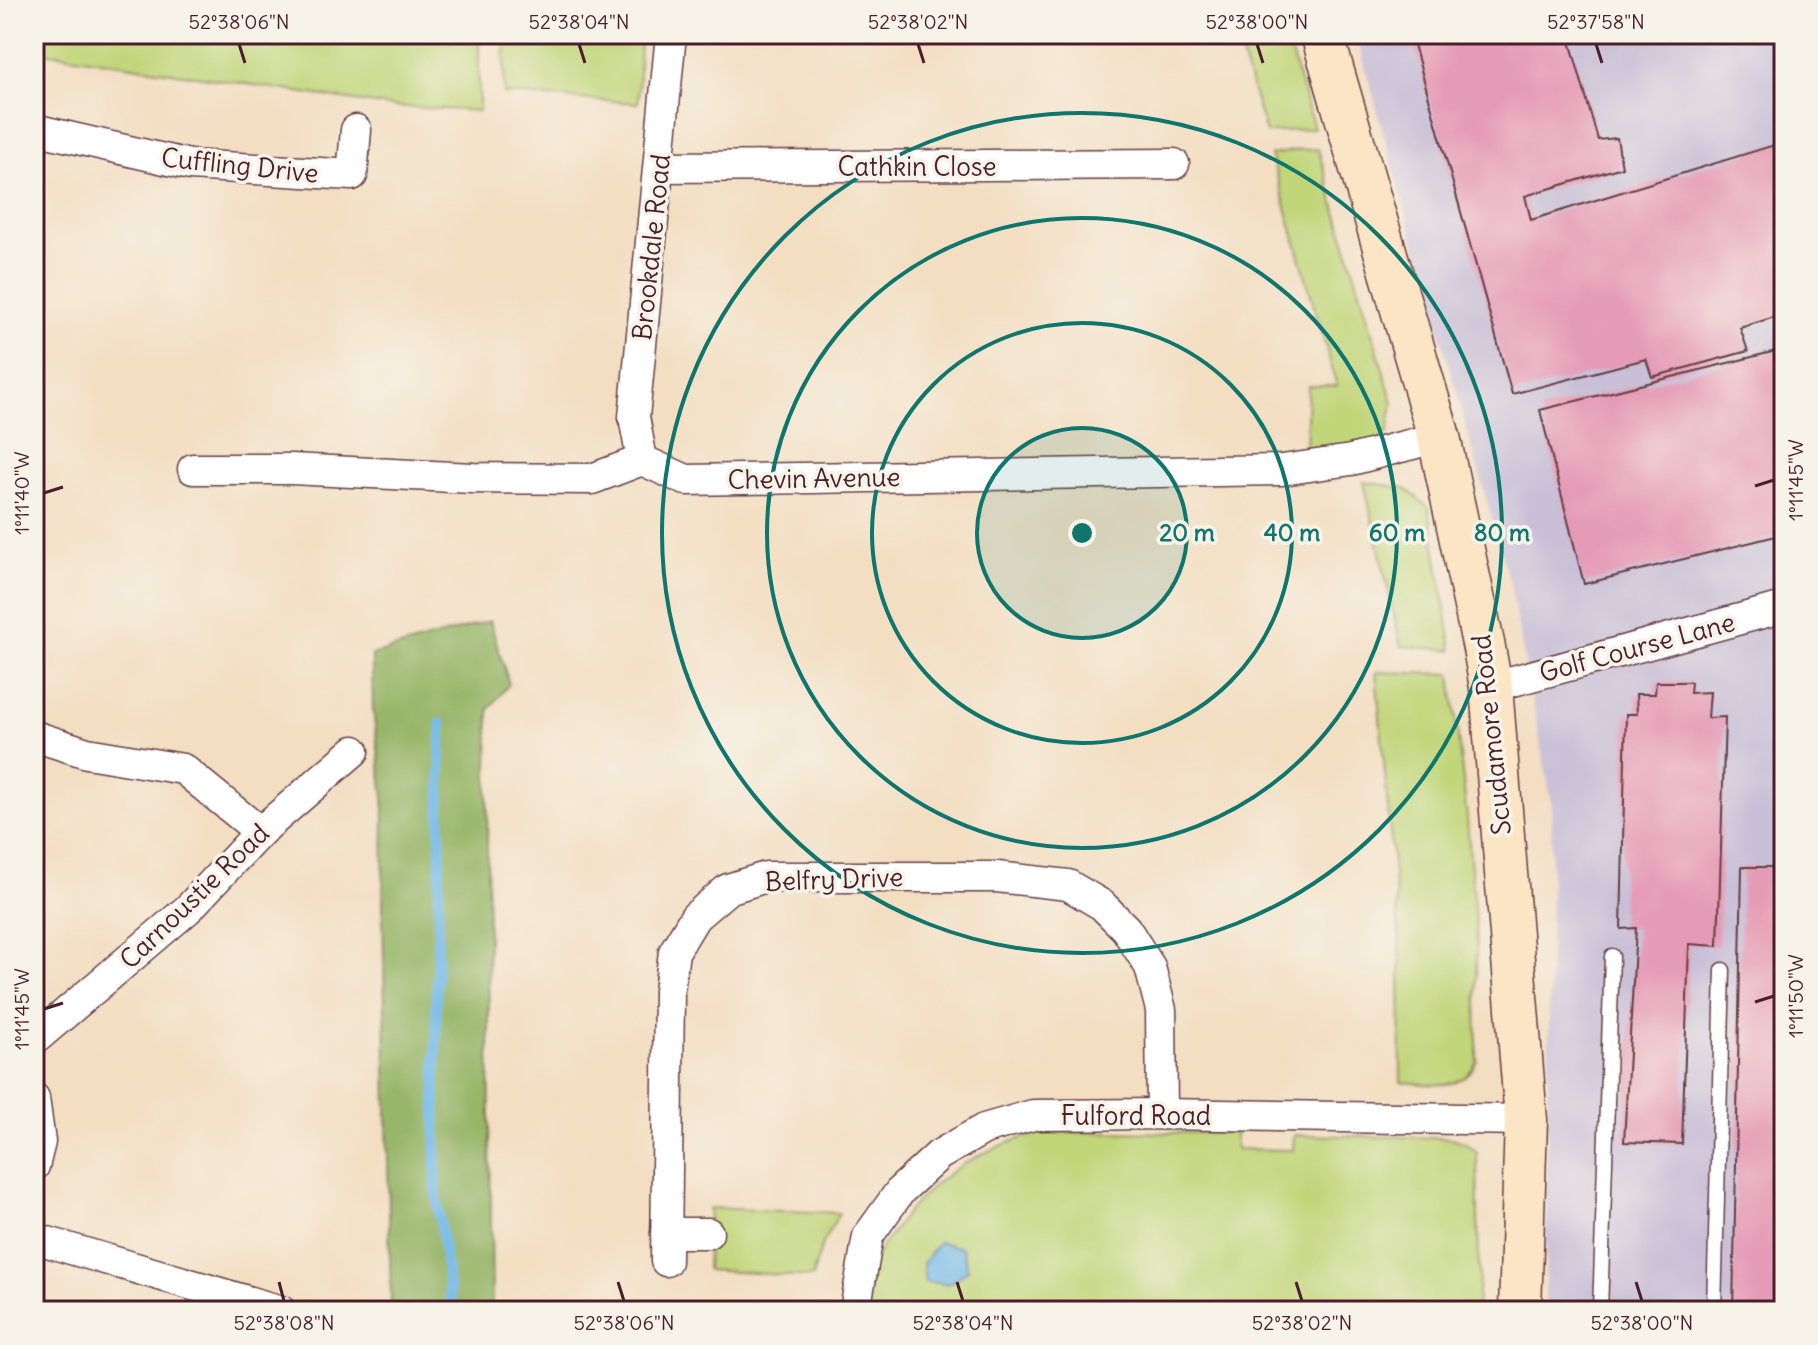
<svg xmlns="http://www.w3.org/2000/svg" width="1818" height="1345" viewBox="0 0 1818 1345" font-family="Delius,sans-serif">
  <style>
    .industrial { fill: #c9bfd7 }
    .green { fill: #c1d579; stroke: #867a52; stroke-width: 2 }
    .forest { fill: #98b669; stroke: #716a4a; stroke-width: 2 }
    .water { fill: #72b9e9; stroke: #5e6c8a; stroke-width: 2 }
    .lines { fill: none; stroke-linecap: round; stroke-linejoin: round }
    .stream { stroke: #72b9e9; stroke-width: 10 }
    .building { fill: #e59bb6 }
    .lane-casing { stroke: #633c42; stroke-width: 17 }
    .street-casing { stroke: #633c42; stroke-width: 33 }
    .secondary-casing { stroke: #633c42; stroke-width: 45 }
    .lane { stroke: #fff; stroke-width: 14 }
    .street { stroke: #fff; stroke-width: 30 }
    .secondary { stroke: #fce5c4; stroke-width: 42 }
    .ticks { fill: none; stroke: #4a1f2b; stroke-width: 3 }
    .ring { fill: none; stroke: #0f766e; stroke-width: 4 }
    .labels { text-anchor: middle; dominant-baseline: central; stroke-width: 7; stroke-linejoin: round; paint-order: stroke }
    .street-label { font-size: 26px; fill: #4a1f2b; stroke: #f7f3e8 }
    .centre { fill: #0f766e; stroke: #f7f3e8; stroke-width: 4 }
    .ring-label { font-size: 24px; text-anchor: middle; font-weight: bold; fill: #0f766e; stroke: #f7f3e8; stroke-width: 7; stroke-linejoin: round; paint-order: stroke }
    .neatline { fill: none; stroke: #4a1f2b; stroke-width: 3 }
    .ticks-label { font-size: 20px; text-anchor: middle; fill: #4a1f2b }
  </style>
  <rect width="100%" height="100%" fill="#f7f3e8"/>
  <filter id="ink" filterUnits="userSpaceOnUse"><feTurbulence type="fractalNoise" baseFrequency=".0125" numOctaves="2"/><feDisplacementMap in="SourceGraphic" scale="16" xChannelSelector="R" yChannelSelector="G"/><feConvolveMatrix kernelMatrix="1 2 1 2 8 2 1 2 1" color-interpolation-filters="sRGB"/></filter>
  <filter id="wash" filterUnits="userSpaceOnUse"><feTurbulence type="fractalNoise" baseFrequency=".006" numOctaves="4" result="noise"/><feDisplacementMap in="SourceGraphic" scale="32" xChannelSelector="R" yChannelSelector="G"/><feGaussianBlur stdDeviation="1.8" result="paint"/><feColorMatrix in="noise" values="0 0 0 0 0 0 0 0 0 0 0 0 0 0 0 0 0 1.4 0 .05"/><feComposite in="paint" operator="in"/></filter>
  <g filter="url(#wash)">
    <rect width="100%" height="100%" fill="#f3dec2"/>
    <!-- industrial -->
    <path class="industrial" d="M1356,34H1784V1311H1545L1552,803L1510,584Z"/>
    <!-- green -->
    <g class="green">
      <path d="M34,34H479V111L387,106L37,51L35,94H34Z"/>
      <path d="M505,34L640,35L638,103L504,94Z"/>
      <path d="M1235,34H1285L1314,128L1266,133Z"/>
      <path d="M1318,149L1393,403L1388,432L1369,446L1330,451H1306L1308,386H1337L1271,155L1298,150Z"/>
      <path d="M1364,482L1405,488L1429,508L1452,650L1401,646Z"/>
      <path d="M1376,672L1451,674L1467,818L1476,933L1477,1061C1462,1093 1431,1084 1401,1082L1400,944Z"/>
      <path d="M1046,1132L1235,1133L1236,1149L1293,1150L1294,1135L1452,1138L1466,1143L1477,1152L1479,1275L1477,1311H865C868,1295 869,1278 874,1262C876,1253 884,1244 890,1236C926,1180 981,1146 1046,1132Z"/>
      <path d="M709,1208L839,1213L822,1245L812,1277L707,1270Z"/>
    </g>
    <!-- forest -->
    <path class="forest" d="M490,621L509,684L489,709L487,843L492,1311H391L383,911L384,796L373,710L372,655Z"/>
    <!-- water -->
    <path class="water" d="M939,1242L962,1248L968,1270L948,1284L925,1282L923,1263Z"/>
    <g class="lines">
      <!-- stream -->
      <path class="stream" d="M441,723L440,864L436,994V1191L452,1311"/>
    </g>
    <g id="blocks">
      <!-- building -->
      <g class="building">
        <path d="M1411,34H1568L1598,140L1617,138L1622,167L1525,196L1531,220L1784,142V314L1740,328L1748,351L1652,377L1646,359L1512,394Z"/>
        <path d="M1780,350L1784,365V534L1584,584L1540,410Z"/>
        <path d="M1656,682H1691L1690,693L1710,692L1708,718L1725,717L1718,946L1689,944L1682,1144L1624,1142L1636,928L1621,929L1626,714H1637L1636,694H1655Z"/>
        <path d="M1742,867H1784V1311H1733Z"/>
      </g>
    </g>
  </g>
  <g filter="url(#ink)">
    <use href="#blocks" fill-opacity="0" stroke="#633c42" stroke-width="2"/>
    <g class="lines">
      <defs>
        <g id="lane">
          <path d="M1600,1311L1612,956"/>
          <path d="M1714,1311L1723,970"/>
        </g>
        <g id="street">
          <path d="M34,129L190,165L352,175L356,130"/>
          <path d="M659,167L1174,164"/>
          <path d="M642,460L634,417L671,34"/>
          <path d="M193,469H291L473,478L592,479L642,460L686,480L1282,470L1351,460L1439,437"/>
          <path d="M1491,687L1784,607"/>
          <path d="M34,736L87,753L183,769L260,832"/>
          <path d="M34,1040L188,909L260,832L354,751"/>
          <path d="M34,1098L40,1142L34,1166"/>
          <path d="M666,1233H708"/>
          <path d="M34,1238L281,1311"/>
          <path d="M666,1261L669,991L674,952L695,917L728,889L766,877H997L1068,885L1102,905L1126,929L1150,967L1161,1010L1162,1114"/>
          <path d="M855,1311L868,1236L901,1190L939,1155L984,1129L1033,1115L1162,1114L1526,1120"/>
        </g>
        <path id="secondary" d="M1322,34L1439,437L1484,648L1491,687L1526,1120L1520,1311"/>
      </defs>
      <!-- lane casing -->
      <use href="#lane" class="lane-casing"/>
      <!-- street casing -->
      <use href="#street" class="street-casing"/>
      <!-- secondary casing -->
      <use href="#secondary" class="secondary-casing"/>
      <!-- lane -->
      <use href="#lane" class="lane"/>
      <!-- street -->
      <use href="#street" class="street"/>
      <!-- secondary -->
      <use href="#secondary" class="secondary"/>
    </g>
  </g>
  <!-- ticks -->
  <path class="ticks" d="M239,44L245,63M579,44L585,63M918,44L924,63M1257,44L1263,63M1596,44L1602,63M1755,486L1774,480M44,493L63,487M1755,1002L1774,996M44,1009L63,1003M279,1282L284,1301M618,1282L624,1301M957,1282L963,1301M1296,1282L1302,1301M1636,1282L1642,1301"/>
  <!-- distance rings -->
  <circle cx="1082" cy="533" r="105" fill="#0f766e" fill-opacity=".12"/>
  <g class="ring">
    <circle cx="1082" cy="533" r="105"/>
    <circle cx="1082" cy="533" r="210"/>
    <circle cx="1082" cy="533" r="315"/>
    <circle cx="1082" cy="533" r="420"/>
  </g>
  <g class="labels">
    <!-- street labels -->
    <g class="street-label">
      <text transform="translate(240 165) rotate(6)">Cuffling Drive</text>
      <text x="917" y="166">Cathkin Close</text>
      <text transform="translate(651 247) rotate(-84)">Brookdale Road</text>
      <text transform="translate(814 478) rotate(-1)">Chevin Avenue</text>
      <text transform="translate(1637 647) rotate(-15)">Golf Course Lane</text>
      <text transform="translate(1491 735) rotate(-96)">Scudamore Road</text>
      <text transform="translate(834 879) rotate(-2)">Belfry Drive</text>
      <text transform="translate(194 896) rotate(-44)">Carnoustie Road</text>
      <text x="1136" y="1115">Fulford Road</text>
    </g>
  </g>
  <circle cx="1082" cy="533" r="12" class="centre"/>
  <g class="ring-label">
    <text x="1187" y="541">20 m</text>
    <text x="1292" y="541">40 m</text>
    <text x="1397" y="541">60 m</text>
    <text x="1502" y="541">80 m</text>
  </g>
  <!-- margin -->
  <rect width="1818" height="1345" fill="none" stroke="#f7f3e8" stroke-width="88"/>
  <rect x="44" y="44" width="1730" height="1257" class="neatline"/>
  <g class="ticks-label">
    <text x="239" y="29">52°38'06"N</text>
    <text x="579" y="29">52°38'04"N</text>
    <text x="918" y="29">52°38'02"N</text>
    <text x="1257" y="29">52°38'00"N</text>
    <text x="1596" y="29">52°37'58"N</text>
    <text transform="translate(1796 480) rotate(-90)" y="7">1°11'45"W</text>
    <text transform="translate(22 493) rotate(-90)" y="7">1°11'40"W</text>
    <text transform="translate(1796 996) rotate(-90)" y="7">1°11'50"W</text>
    <text transform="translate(22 1009) rotate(-90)" y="7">1°11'45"W</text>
    <text x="284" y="1330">52°38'08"N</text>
    <text x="624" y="1330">52°38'06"N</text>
    <text x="963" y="1330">52°38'04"N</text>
    <text x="1302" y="1330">52°38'02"N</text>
    <text x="1642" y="1330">52°38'00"N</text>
  </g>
</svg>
